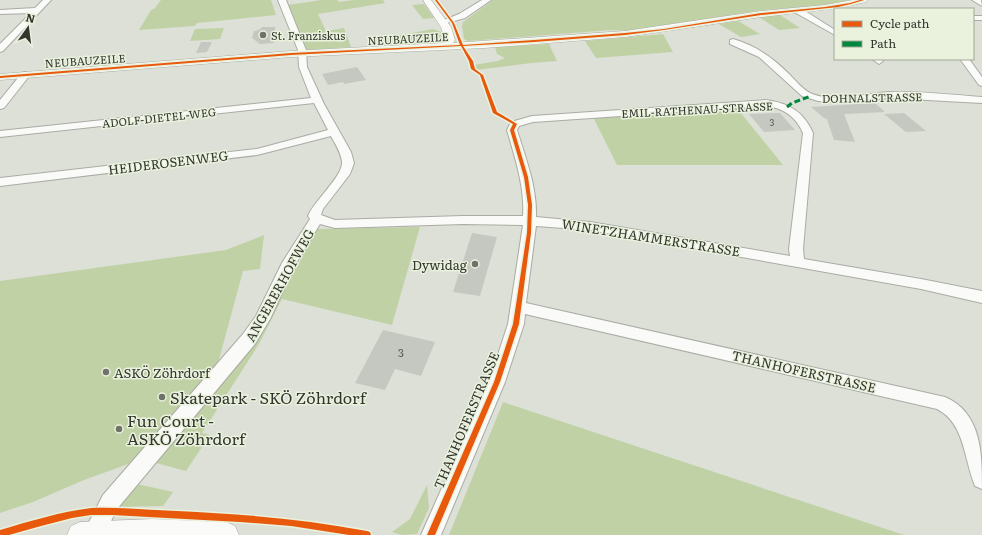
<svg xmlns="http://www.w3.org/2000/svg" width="982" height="535" viewBox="0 0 982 535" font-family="Literata,serif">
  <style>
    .green { fill: #c1d1a6 }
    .building { fill: #c4c8c0 }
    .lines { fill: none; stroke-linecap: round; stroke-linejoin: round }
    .minor-casing { stroke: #a9aca4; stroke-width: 2 }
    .tertiary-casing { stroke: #a9aca4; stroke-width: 1 }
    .minor { fill: #fafaf9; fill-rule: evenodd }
    .tertiary { fill: #fafaf9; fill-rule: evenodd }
    .quiet { stroke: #00873e; stroke-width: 3; stroke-dasharray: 6 3; stroke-linecap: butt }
    .cycleway-casing { stroke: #eaf2de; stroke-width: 3 }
    .cycleway { fill: #e8590c; fill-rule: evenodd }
    .poi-dot { fill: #6e7269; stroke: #eaf2de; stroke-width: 1.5 }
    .labels { text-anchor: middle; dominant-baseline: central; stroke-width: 3; stroke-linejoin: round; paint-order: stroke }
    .far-number-label { font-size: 9px; fill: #595c54 }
    .far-poi-label { font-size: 11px; fill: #33362e; stroke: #eaf2de; text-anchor: start }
    .far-street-label { font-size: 11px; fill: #33362e; stroke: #eaf2de }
    .number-label { font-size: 11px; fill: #595c54 }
    .street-label { font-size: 13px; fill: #33362e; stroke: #eaf2de }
    .poi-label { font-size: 13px; fill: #33362e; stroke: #eaf2de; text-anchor: end }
    .near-poi-label { font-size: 16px; fill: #33362e; stroke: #eaf2de; text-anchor: start }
  </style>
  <rect width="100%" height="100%" fill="#dce0d6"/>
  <!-- green -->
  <g class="green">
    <path d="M161,0H271L276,15L197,23L195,26L139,30L151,10L154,9Z"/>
    <path d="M321,0H337L339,2L354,0H383L385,3L318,14L326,31L344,28L351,47L307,50L288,5Z"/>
    <path d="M493,0H850L818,6L763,10L629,31L611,30L468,41L464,39L462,26L463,22Z"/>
    <path d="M424,4L434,18L423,19L412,5Z"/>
    <path d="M780,15L800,28L779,30L759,17Z"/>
    <path d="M738,21L760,34L741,37L719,24Z"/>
    <path d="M224,28L220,39L190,41L195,29Z"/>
    <path d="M433,29L441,32L442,40L440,42L385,46L380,39Z"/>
    <path d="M663,34L673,52L596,58L585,41Z"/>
    <path d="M549,44L557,61L531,63L476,70L474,65L498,61L505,58L497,54L495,47Z"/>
    <path d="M736,107L783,165H617L593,117Z"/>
    <path d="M420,227L392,325L282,299L259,344L202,433L210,435L186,471L156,463L154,460L293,266H298L315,229Z"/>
    <path d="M264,235L260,269L243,271L217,367L131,463L84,480L33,502L0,513V281L226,250Z"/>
    <path d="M503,402L904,535H449Z"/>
    <path d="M137,484L173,492L163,506L115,507Z"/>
    <path d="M427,485L429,508L417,534L402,535L392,532L410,519Z"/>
  </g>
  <!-- building -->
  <g class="building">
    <path d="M262,27H275V32L277,31L274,43L260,44L252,38L254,31L259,30Z"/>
    <path d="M201,42H212L207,52L196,53Z"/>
    <path d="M357,67L366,80L344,84L343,82L328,85L322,74Z"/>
    <path d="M875,103L885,112L844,114L855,142L834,140L827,119L824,118L811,107Z"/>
    <path d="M780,113L795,130L764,132L749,114Z"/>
    <path d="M904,113L926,131L906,132L884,114Z"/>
    <path d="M472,233L497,237L480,296L453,292Z"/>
    <path d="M383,330L435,342L421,376L395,369L385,390L355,383Z"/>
  </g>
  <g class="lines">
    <defs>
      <g id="minor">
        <path d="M43,0H51L3,51L0,52V44L31,13L0,14V10L35,8Z"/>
        <path d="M278,0H286L306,50L307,67L324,104L351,152L354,163L350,174L323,209L321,215L335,220L463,216H523C525,187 515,158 507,130L511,122L532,116L766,100C789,103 804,112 813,133L803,249L804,259L921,279L982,291V303L921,289L590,230L536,226L526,303L945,397C982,413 982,454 982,489L975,486C964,460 965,423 937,409L525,314L524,324L505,382L441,535H421L489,382L508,324L523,225L463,224L335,228L320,224L295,265L270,319L255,344L117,509L104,535H85L87,526L103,495L243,334L256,316L282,263L310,219L308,216C314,201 343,176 342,162C341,152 335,144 331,136L257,155L0,186V178L257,149L328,130L314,103L0,137V131L311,98L299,67L298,50ZM766,106C784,108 796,117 803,133L789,249L790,256L590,222L536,217C537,187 526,159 517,130L519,126L533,122Z"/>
        <path d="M482,0H491L465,18L443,24L439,22L459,14Z"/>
        <path d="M972,0H981L982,6Z"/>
        <path d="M796,9H802L835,30V35L796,13Z"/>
        <rect x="973" y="16" width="9" height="4"/>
        <path d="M733,39C755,45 773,58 789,74C796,81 803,90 812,94C836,103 866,93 891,92C921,91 952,95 982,97V103L891,98L838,102L818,101L802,96L759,57L730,44V40Z"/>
        <path d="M872,59H882L883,61L879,64Z"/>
        <path d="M960,59H969L982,77V86L979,85Z"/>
        <path d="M25,72L30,75L4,108L0,109V100L22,73Z"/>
      </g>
      <g id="tertiary">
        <path d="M423,0H431L451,27L455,40L453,43L625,31L761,11L825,5L853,0H867L866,2L838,8L761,17L625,37L484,48L291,57L0,80V74L291,51L443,43L445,40L441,27Z"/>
        <path d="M153,519L226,522L235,526L239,535H67L71,526L80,522Z"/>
      </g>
    </defs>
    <!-- minor casing -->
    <use href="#minor" class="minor-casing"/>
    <!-- tertiary casing -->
    <use href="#tertiary" class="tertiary-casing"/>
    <!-- minor -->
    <use href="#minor" class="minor"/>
    <!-- tertiary -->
    <use href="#tertiary" class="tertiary"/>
    <!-- quiet -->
    <path class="quiet" d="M787,107L792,103L811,96"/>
    <defs>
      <g id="cycleway">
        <path d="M435,0H437L454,23L463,45L534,40L625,33L664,29L761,13L825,7L850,3L860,0H864L851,4L838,7L761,15L664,30L625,35L534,42L463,46L473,61L475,69L483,75L497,112L517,124L514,130L528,177L532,205L531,233L519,324L500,382L435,535H427L494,382L513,324L527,233L528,205L524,177L510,130L513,124L493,113L480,75L471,69L469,61L461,46L291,55L0,78V76L291,53L460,45L452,23Z"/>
        <path d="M91,508C120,507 148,510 177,511C241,514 304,519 367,531L370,532L371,535H349L291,526L240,522L112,515H91L72,518L41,526L9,535H0V530C30,521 60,512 91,508Z"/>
      </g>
    </defs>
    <!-- cycleway casing -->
    <use href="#cycleway" class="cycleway-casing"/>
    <!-- cycleway -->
    <use href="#cycleway" class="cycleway"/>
  </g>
  <!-- markers -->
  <g class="poi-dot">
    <circle cx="263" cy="35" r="4"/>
    <circle cx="475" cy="264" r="4"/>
    <circle cx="106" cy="372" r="4"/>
    <circle cx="162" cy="397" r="4"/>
    <circle cx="119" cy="429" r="4"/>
  </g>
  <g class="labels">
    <!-- far-number labels -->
    <g class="far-number-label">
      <text x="772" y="122">3</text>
    </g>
    <!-- far-poi labels -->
    <g class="far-poi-label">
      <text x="271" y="35">St. Franziskus</text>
    </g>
    <!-- far-street labels -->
    <g class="far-street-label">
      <text transform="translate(408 38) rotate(-3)">NEUBAUZEILE</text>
      <text transform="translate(85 60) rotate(-4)">NEUBAUZEILE</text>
      <text transform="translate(872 97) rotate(-1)">DOHNALSTRASSE</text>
      <text transform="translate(697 109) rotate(-3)">EMIL-RATHENAU-STRASSE</text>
      <text transform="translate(159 117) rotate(-6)">ADOLF-DIETEL-WEG</text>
    </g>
    <!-- number labels -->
    <g class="number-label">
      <text x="401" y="352">3</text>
    </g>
    <!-- street labels -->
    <g class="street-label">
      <text transform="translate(168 162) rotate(-7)">HEIDEROSENWEG</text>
      <text transform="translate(651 237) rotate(9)">WINETZHAMMERSTRASSE</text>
      <text transform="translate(279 285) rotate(-61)">ANGERERHOFWEG</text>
      <text transform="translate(804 371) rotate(13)">THANHOFERSTRASSE</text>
      <text transform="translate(466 420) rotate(-67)">THANHOFERSTRASSE</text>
    </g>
    <!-- poi labels -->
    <g class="poi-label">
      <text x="467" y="264">Dywidag</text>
      <text x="114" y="372" text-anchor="start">ASKÖ Zöhrdorf</text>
    </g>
    <!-- near-poi labels -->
    <g class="near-poi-label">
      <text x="170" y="397">Skatepark - SKÖ Zöhrdorf</text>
      <text x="127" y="420">Fun Court -<tspan x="127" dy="18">ASKÖ Zöhrdorf</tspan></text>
    </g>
  </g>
  <!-- legend -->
  <rect x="834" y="8" width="140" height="52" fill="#eaf2de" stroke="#a1a798"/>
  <rect x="842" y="21" width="20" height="6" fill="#e8590c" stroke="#a1a798"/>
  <text x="870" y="28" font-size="12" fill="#33362e">Cycle path</text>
  <rect x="842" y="41" width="20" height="6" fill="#00873e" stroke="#a1a798"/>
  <text x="870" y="48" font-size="12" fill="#33362e">Path</text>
  <!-- north arrow -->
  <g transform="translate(28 28) rotate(14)" stroke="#eaf2de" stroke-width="3" paint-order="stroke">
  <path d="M0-3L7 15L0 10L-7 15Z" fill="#33362e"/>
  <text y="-6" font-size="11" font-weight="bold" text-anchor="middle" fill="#33362e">N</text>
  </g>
</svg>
